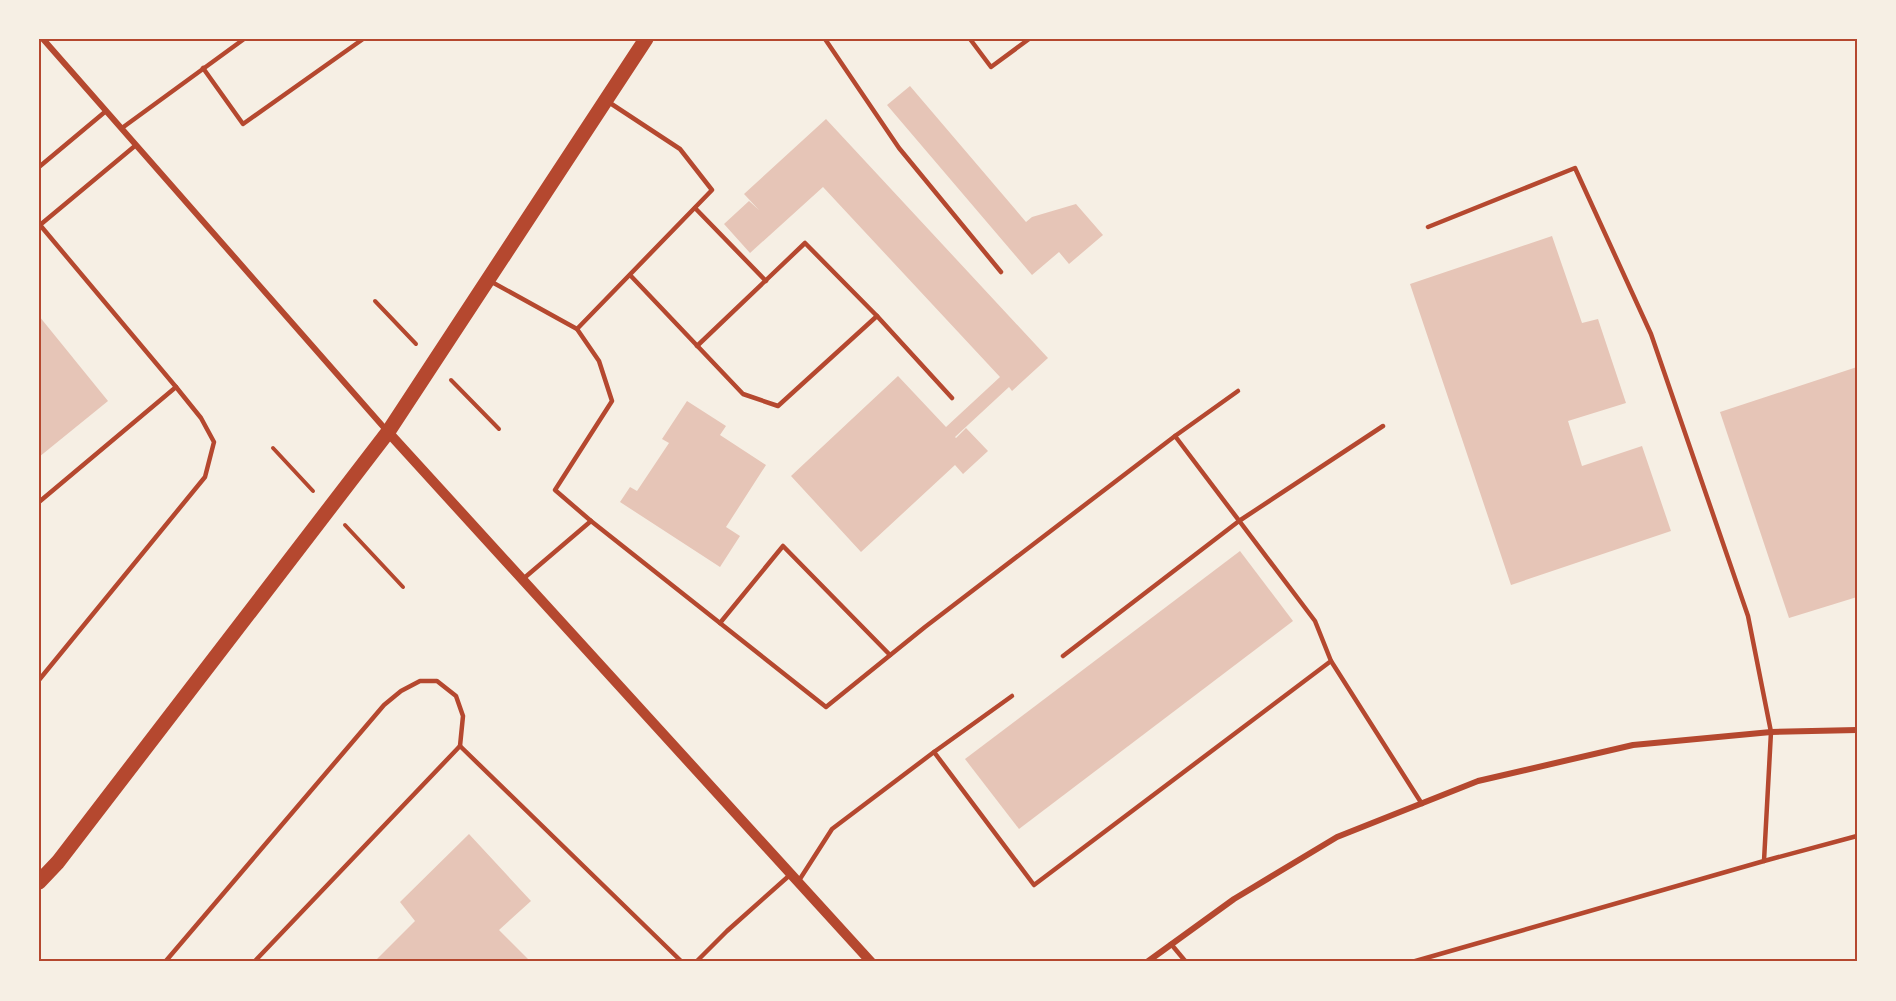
<svg xmlns="http://www.w3.org/2000/svg" width="1896" height="1001" viewBox="0 0 1896 1001" font-family="Mulish,sans-serif">
  <style>
    .building { fill: #e6c5b7 }
    .lines { fill: none; stroke-linecap: round; stroke-linejoin: round }
    .path { stroke: #b5482f; stroke-width: 4 }
    .service { stroke: #b5482f; stroke-width: 4.5 }
    .minor { stroke: #b5482f; stroke-width: 6 }
    .tertiary { stroke: #b5482f; stroke-width: 10 }
    .primary { stroke: #b5482f; stroke-width: 15 }
    .neatline { fill: none; stroke: #b5482f; stroke-width: 2 }
  </style>
  <rect width="100%" height="100%" fill="#f6efe4"/>
  <!-- building -->
  <g class="building">
    <path d="M910,86L1026,222L1032,217L1076,204L1103,235L1069,264L1059,252L1032,275L887,105Z"/>
    <path d="M826,119L1048,358L1012,391L1009,387L955,437L956,438L966,428L988,451L963,474L955,465L861,552L791,476L898,376L946,427L1000,377L823,187L750,253L724,224L749,201L759,210L744,194Z"/>
    <path d="M1552,236L1582,323L1598,319L1626,403L1568,421L1582,466L1642,446L1671,531L1511,585L1410,284Z"/>
    <path d="M39,316L108,401L39,457Z"/>
    <path d="M1857,367V597L1789,618L1720,412Z"/>
    <path d="M687,401L726,426L720,435L766,465L726,527L740,536L720,567L620,502L630,487L637,491L669,443L662,439Z"/>
    <path d="M1240,551L1293,621L1019,829L965,759Z"/>
    <path d="M469,834L531,901L499,930L531,962H374L415,921L400,902Z"/>
  </g>
  <g class="lines">
    <!-- path -->
    <g class="path">
      <path d="M375,301L416,344"/>
      <path d="M451,380L499,429"/>
      <path d="M273,448L313,491"/>
      <path d="M345,525L403,587"/>
    </g>
    <!-- service -->
    <g class="service">
      <path d="M825,39L899,148L1001,272"/>
      <path d="M970,39L991,67L1029,39"/>
      <path d="M203,68L243,124L363,39"/>
      <path d="M122,128L244,39"/>
      <path d="M39,167L106,111"/>
      <path d="M695,208L766,281"/>
      <path d="M40,225L136,145"/>
      <path d="M39,226L40,225L176,387L39,502"/>
      <path d="M630,275L743,394L778,406L877,316L952,398"/>
      <path d="M490,281L577,329L599,361L612,401L555,490L591,521L826,707L925,627L1175,436L1315,621L1331,661L1034,885L934,752L832,829L798,882"/>
      <path d="M577,329L712,190L680,149L607,101"/>
      <path d="M697,346L805,243L877,316"/>
      <path d="M1175,436L1238,391"/>
      <path d="M523,579L591,521"/>
      <path d="M720,623L783,546L890,655"/>
      <path d="M1063,656L1239,521L1383,426"/>
      <path d="M1331,661L1422,804"/>
      <path d="M39,680L205,477L214,442L201,418L176,387"/>
      <path d="M934,752L1012,696"/>
      <path d="M1764,861L1857,836"/>
      <path d="M1171,944L1186,962"/>
      <path d="M165,962L384,705L401,691L420,681H437L456,696L463,716L460,746"/>
      <path d="M254,962L460,746L682,962"/>
      <path d="M696,962L727,931L791,874"/>
      <path d="M1412,962L1764,861L1771,732L1748,616L1651,334L1575,168L1428,227"/>
    </g>
    <!-- minor -->
    <g class="minor">
      <path d="M43,39L387,431"/>
      <path d="M1147,962L1234,899L1337,837L1478,781L1633,745L1771,732L1857,730"/>
    </g>
    <!-- tertiary -->
    <path class="tertiary" d="M388,432L871,962"/>
    <!-- primary -->
    <path class="primary" d="M39,882L58,862L388,432L646,39"/>
  </g>
  <!-- border -->
  <rect width="1896" height="1001" fill="none" stroke="#f6efe4" stroke-width="81"/>
  <rect x="40" y="40" width="1816" height="920" class="neatline"/>
</svg>
